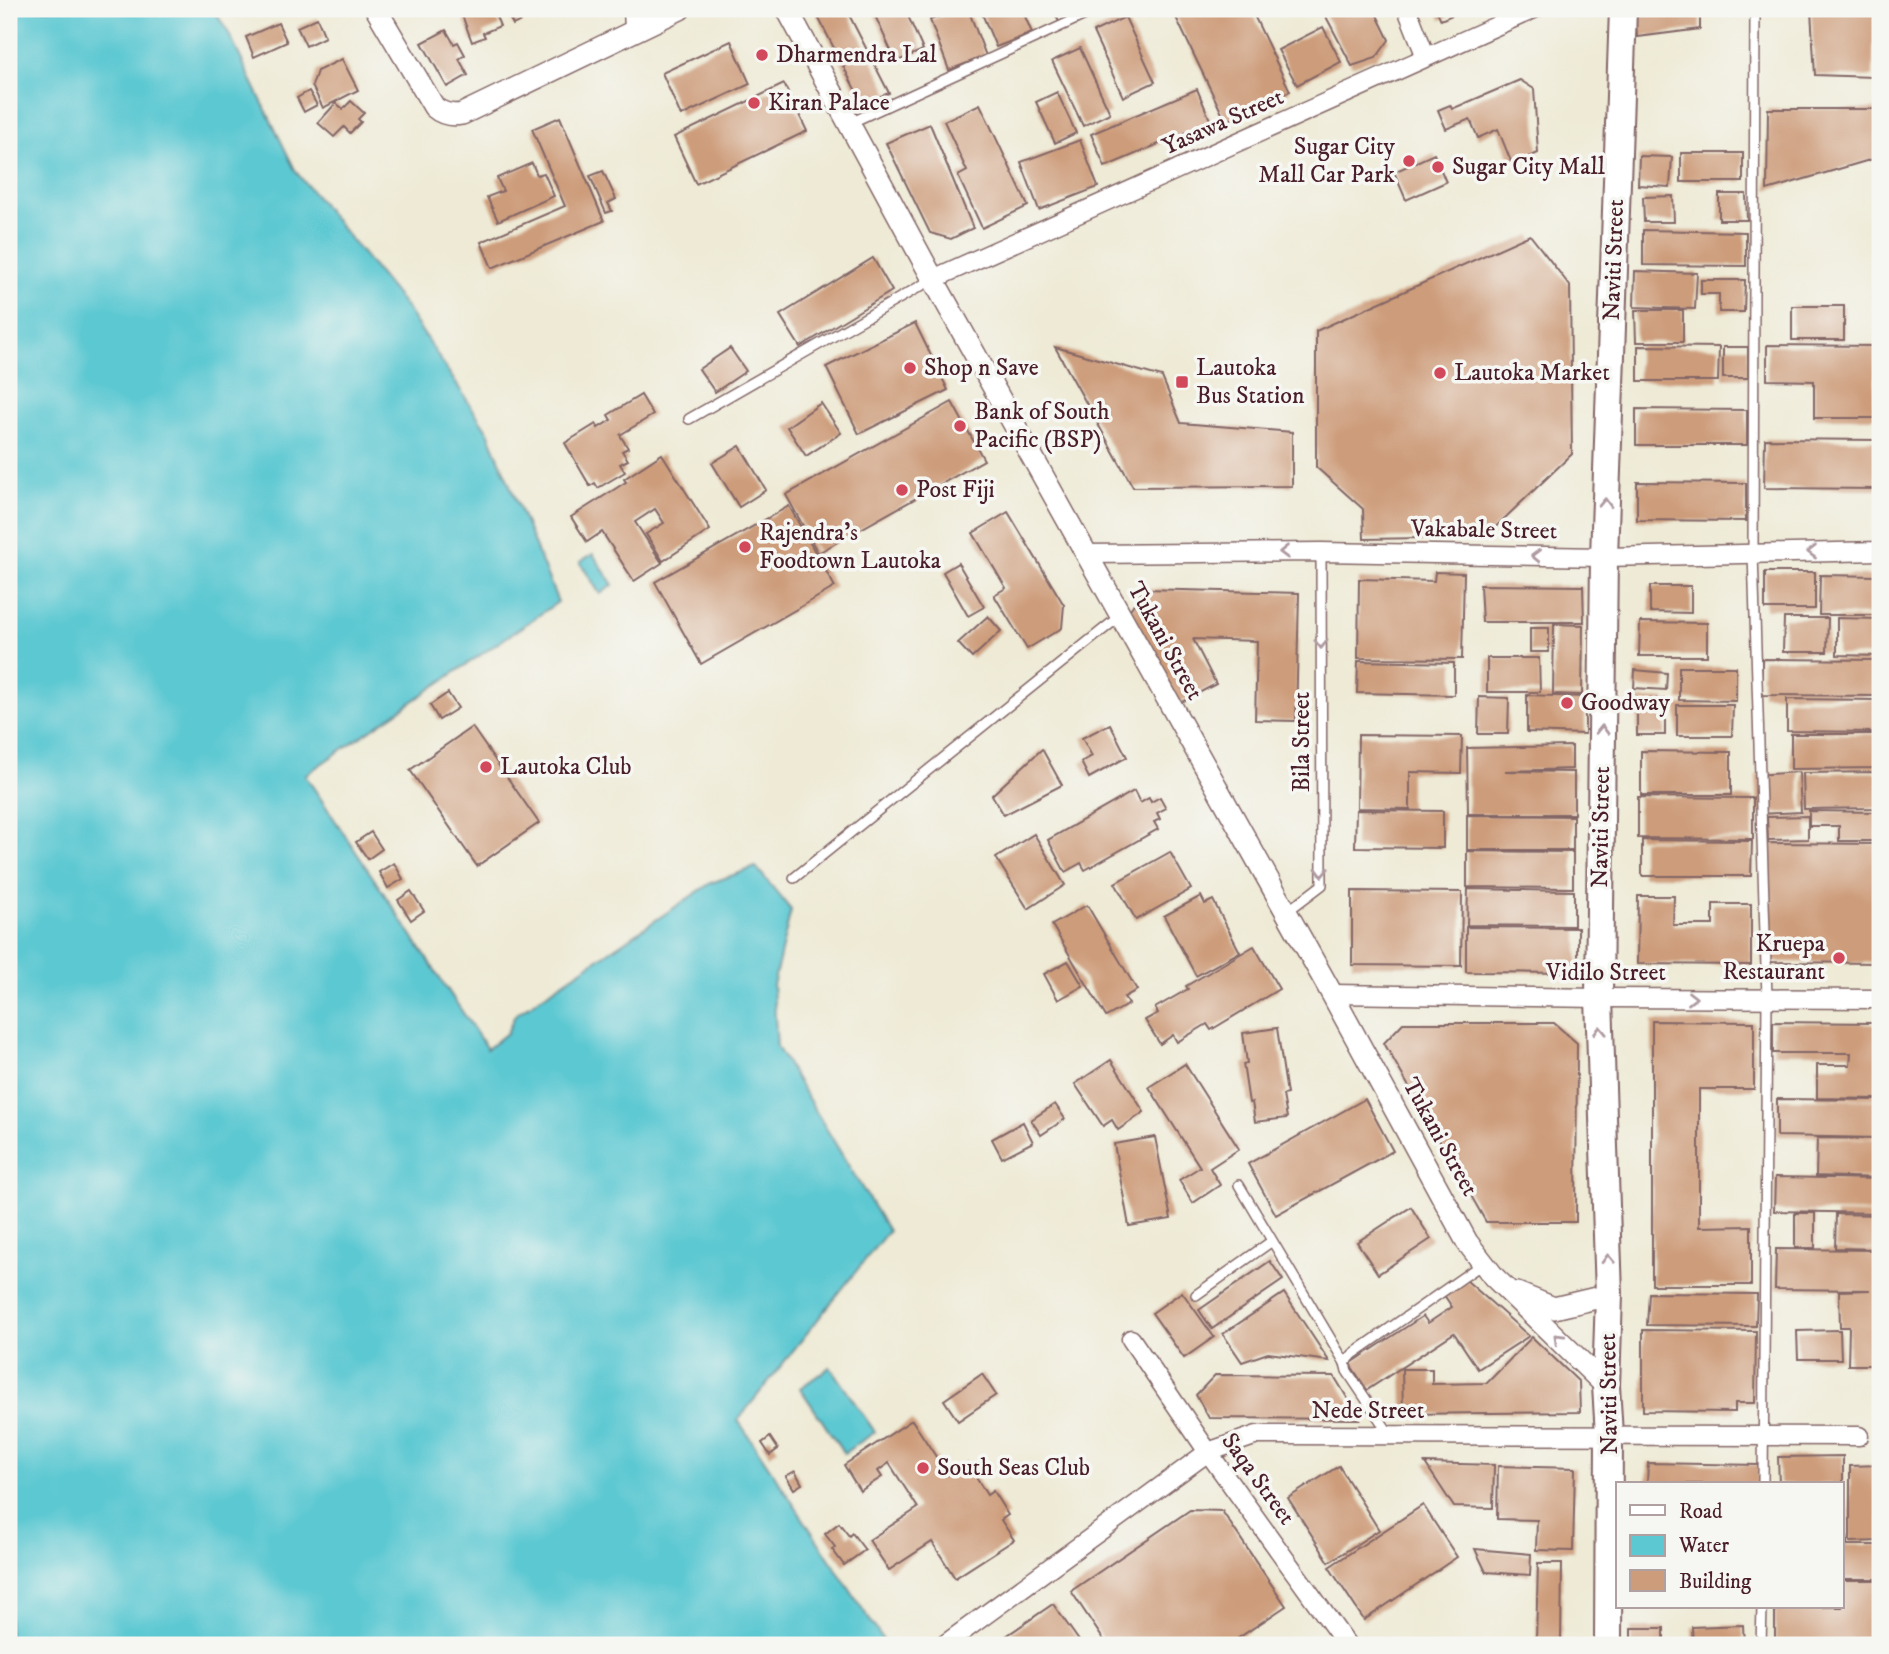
<svg xmlns="http://www.w3.org/2000/svg" width="1889" height="1654" viewBox="0 0 1889 1654" font-family="'IM FELL DW Pica',serif">
  <style>
    .water { fill: #5bc8d2; stroke: #52747e; stroke-width: 2 }
    .building { fill: #cd9c7a }
    .lines { fill: none; stroke-linecap: round; stroke-linejoin: round }
    .service-casing { stroke: #836666; stroke-width: 12 }
    .minor-casing { stroke: #836666; stroke-width: 21 }
    .tertiary-casing { stroke: #836666; stroke-width: 24 }
    .primary-casing { stroke: #836666; stroke-width: 30 }
    .service { stroke: #fff; stroke-width: 9 }
    .minor { stroke: #fff; stroke-width: 18 }
    .tertiary { stroke: #fff; stroke-width: 21 }
    .primary { stroke: #fff; stroke-width: 26 }
    .oneway { stroke: #ae9aa0 }
    .poi-dot { fill: #d1495b; stroke: #f6f6f2; stroke-width: 2.5 }
    .labels { text-anchor: middle; dominant-baseline: central; stroke-width: 7; stroke-linejoin: round; paint-order: stroke }
    .poi-label { font-size: 24px; fill: #4a1f2b; stroke: #f6f6f2; text-anchor: start }
    .street-label { font-size: 24px; fill: #4a1f2b; stroke: #f6f6f2 }
  </style>
  <rect width="100%" height="100%" fill="#f6f6f2"/>
  <filter id="ink" filterUnits="userSpaceOnUse"><feTurbulence type="fractalNoise" baseFrequency=".0143" numOctaves="2"/><feDisplacementMap in="SourceGraphic" scale="14" xChannelSelector="R" yChannelSelector="G"/><feConvolveMatrix kernelMatrix="1 2 1 2 8 2 1 2 1" color-interpolation-filters="sRGB"/></filter>
  <filter id="wash" filterUnits="userSpaceOnUse"><feTurbulence type="fractalNoise" baseFrequency=".00686" numOctaves="4" result="noise"/><feDisplacementMap in="SourceGraphic" scale="28" xChannelSelector="R" yChannelSelector="G"/><feGaussianBlur stdDeviation="1.57" result="paint"/><feColorMatrix in="noise" values="0 0 0 0 0 0 0 0 0 0 0 0 0 0 0 0 0 1.4 0 .05"/><feComposite in="paint" operator="in"/></filter>
  <g filter="url(#wash)">
    <rect width="100%" height="100%" fill="#eeead5"/>
    <!-- water -->
    <g class="water">
      <path d="M9,9H213L227,30L296,172L405,306L488,432L558,602L305,775L487,1049L507,1033L515,1015L711,883L756,867L791,910L773,985L777,1047L888,1231L738,1420L883,1640L877,1645H9Z"/>
      <path d="M593,554L613,585L600,594L580,562Z"/>
      <path d="M830,1367L875,1432L844,1453L800,1388Z"/>
    </g>
    <g id="blocks">
      <!-- building -->
      <g class="building">
        <path d="M479,9H493L500,26L483,33L485,37L472,42L462,15Z"/>
        <path d="M505,9H535L524,14L527,18L513,25Z"/>
        <path d="M814,9H846L889,93L862,103Z"/>
        <path d="M872,9H905L923,50L896,62Z"/>
        <path d="M960,9H968L986,56L949,70L930,20Z"/>
        <path d="M980,9H1022L1032,33L996,47Z"/>
        <path d="M1053,9H1076L1078,14L1059,22Z"/>
        <path d="M1172,9H1251L1290,91L1226,122Z"/>
        <path d="M1322,9H1374L1389,40L1376,58L1352,66Z"/>
        <path d="M1436,9H1460L1461,11L1441,20Z"/>
        <path d="M1635,9H1700V29L1637,37Z"/>
        <path d="M1794,9H1874L1873,77L1815,75L1811,11L1794,12Z"/>
        <path d="M1125,17L1155,82L1123,97L1093,32Z"/>
        <path d="M317,18L325,37L306,46L297,27Z"/>
        <path d="M278,23L287,42L254,57L246,37Z"/>
        <path d="M1323,27L1341,62L1297,85L1278,50Z"/>
        <path d="M446,30L454,44L458,42L465,55L459,59L468,75L447,87L422,43Z"/>
        <path d="M731,41L750,84L681,116L662,73Z"/>
        <path d="M1080,48L1110,113L1083,126L1052,61Z"/>
        <path d="M342,59L358,90L323,108L312,86L317,71Z"/>
        <path d="M1520,80L1534,89L1538,153L1512,164L1498,129L1478,138L1470,119L1446,129L1438,110L1450,105L1452,109Z"/>
        <path d="M784,84L807,131L696,184L674,137Z"/>
        <path d="M1197,89L1211,122L1105,167L1091,134Z"/>
        <path d="M309,91L317,105L304,112L297,98Z"/>
        <path d="M1057,92L1076,133L1055,143L1036,102Z"/>
        <path d="M351,101L364,113L358,119L361,122L350,133L344,127L334,137L318,123L336,103L343,109Z"/>
        <path d="M980,104L1028,206L982,228L958,176L967,171L944,121Z"/>
        <path d="M1768,109H1880V157L1767,190Z"/>
        <path d="M560,117L604,221L492,268L481,242L565,206L532,129Z"/>
        <path d="M930,124L973,228L951,239L930,233L886,143Z"/>
        <path d="M1080,140L1098,187L1039,210L1021,162Z"/>
        <rect x="1681" y="153" width="62" height="29"/>
        <path d="M1434,154L1446,182L1406,200L1394,172Z"/>
        <path d="M1639,156L1672,157L1670,187L1638,185Z"/>
        <path d="M532,163L537,175L544,173L554,196L498,221L487,197L503,191L497,178Z"/>
        <path d="M603,171L616,199L608,203L612,211L606,213L590,176Z"/>
        <path d="M1719,194H1746L1747,220H1719Z"/>
        <path d="M1673,196L1674,222H1644L1643,197Z"/>
        <path d="M1643,230L1746,232V266L1643,265Z"/>
        <path d="M1530,235L1570,286L1572,454L1485,537L1364,539L1363,509L1316,467V331Z"/>
        <path d="M873,258L892,291L800,347L780,315Z"/>
        <path d="M1635,271L1697,273L1695,309L1634,307Z"/>
        <path d="M1701,280H1745L1744,312H1719V294H1701Z"/>
        <rect x="1792" y="306" width="52" height="34"/>
        <path d="M1635,310H1683V342H1636Z"/>
        <path d="M915,323L948,390L859,434L826,367Z"/>
        <path d="M1767,345L1876,346L1875,418H1814V381L1767,380Z"/>
        <path d="M1638,346L1719,347L1718,381H1638Z"/>
        <path d="M1055,347L1162,377L1181,423L1292,432V486L1133,487Z"/>
        <rect x="1723" y="347" width="25" height="31"/>
        <path d="M730,348L746,371L715,392L699,369Z"/>
        <path d="M641,395L653,415L620,435L628,448L622,451L628,460L620,464L625,472L598,488L595,483L590,486L565,443L596,424L598,428L611,420L608,415Z"/>
        <path d="M952,402L984,460L818,553L786,495Z"/>
        <path d="M821,403L841,433L806,456L787,427Z"/>
        <path d="M1636,409L1747,410V445H1636Z"/>
        <path d="M1765,439L1878,440V489L1764,488Z"/>
        <path d="M740,446L766,490L739,507L712,463Z"/>
        <path d="M662,454L710,530L663,561L646,534L664,523L655,509L635,522L662,563L634,581L602,532L587,542L571,517L626,482L624,479Z"/>
        <path d="M1637,482L1746,483V521L1637,520Z"/>
        <path d="M789,506L835,587L701,664L655,582Z"/>
        <path d="M1008,512L1064,605L1062,628L1027,649L994,595L1006,588L973,533Z"/>
        <path d="M958,563L984,607L968,616L943,572Z"/>
        <path d="M1435,572L1464,573L1462,659L1358,658L1359,579L1434,581Z"/>
        <rect x="1765" y="572" width="50" height="37"/>
        <path d="M1820,575L1880,576V615H1819Z"/>
        <path d="M1480,585L1583,586L1584,622H1482Z"/>
        <path d="M1650,586H1691V613L1650,612Z"/>
        <path d="M1144,589L1299,593L1296,721L1255,720L1257,641L1193,639L1216,684L1178,704L1129,611Z"/>
        <path d="M988,616L1001,631L972,658L958,643Z"/>
        <path d="M1784,618H1828L1827,652H1783Z"/>
        <path d="M1837,618L1880,619V656L1837,655Z"/>
        <path d="M1640,622L1707,623V656H1639Z"/>
        <path d="M1554,624L1583,625L1582,695L1553,694Z"/>
        <rect x="1530" y="628" width="19" height="24"/>
        <path d="M1487,658H1539L1540,692H1487Z"/>
        <path d="M1762,659L1880,660L1879,696L1762,695Z"/>
        <path d="M1358,661L1454,663V695L1357,693Z"/>
        <path d="M1679,667H1736V701L1679,700Z"/>
        <path d="M1635,670L1667,673L1666,690L1634,688Z"/>
        <path d="M448,693L458,708L439,720L430,705Z"/>
        <path d="M1527,695L1585,697V734L1527,732Z"/>
        <path d="M1479,697L1509,698L1508,734H1478Z"/>
        <rect x="1637" y="699" width="28" height="36"/>
        <path d="M1787,699L1880,700V732L1787,731Z"/>
        <path d="M1677,705H1733L1732,736H1677Z"/>
        <path d="M1110,724L1127,757L1089,778L1081,762L1092,756L1082,738Z"/>
        <path d="M472,727L539,823L477,866L410,770Z"/>
        <path d="M1791,734H1880V768L1791,769Z"/>
        <path d="M1358,735L1462,736L1461,773L1410,772V809L1357,808Z"/>
        <path d="M1572,746V769L1505,771L1574,772V814H1468L1467,748Z"/>
        <path d="M1042,749L1062,785L1004,815L992,795Z"/>
        <path d="M1641,751L1731,752V795H1641Z"/>
        <path d="M1799,772L1801,812L1758,814L1756,775Z"/>
        <path d="M1880,772V808L1804,809L1803,773Z"/>
        <path d="M1134,791L1140,803L1149,798L1151,802L1160,797L1166,808L1157,813L1160,819L1154,822L1158,829L1085,870L1081,863L1065,872L1048,840Z"/>
        <path d="M1638,797L1753,798V839L1638,838Z"/>
        <path d="M1356,810L1443,811V848L1355,847Z"/>
        <path d="M1809,811L1878,812V841H1839V826H1809Z"/>
        <path d="M1467,815L1573,816V850H1467Z"/>
        <path d="M1808,816V839L1768,840L1767,817Z"/>
        <path d="M371,832L382,849L368,859L356,842Z"/>
        <path d="M1034,834L1065,885L1028,909L996,858Z"/>
        <path d="M1642,840L1752,841L1751,876H1642Z"/>
        <path d="M1764,843L1880,844V963L1763,962Z"/>
        <path d="M1467,851L1573,852V888L1467,887Z"/>
        <path d="M1170,852L1191,889L1136,920L1115,883Z"/>
        <path d="M394,863L403,879L388,888L379,872Z"/>
        <path d="M1468,889L1574,891V926L1467,925Z"/>
        <path d="M411,891L424,911L411,920L398,900Z"/>
        <path d="M1352,891L1462,892L1461,966L1352,965Z"/>
        <path d="M1201,896L1205,904L1213,900L1240,952L1196,976L1164,916Z"/>
        <path d="M1638,896H1674L1673,925H1713V904H1751V965L1637,964Z"/>
        <path d="M1087,905L1137,990L1124,997L1129,1004L1106,1017L1052,925Z"/>
        <path d="M1466,927L1578,928V973L1466,972Z"/>
        <path d="M1254,946L1279,989L1211,1030L1207,1024L1177,1042L1173,1035L1160,1044L1145,1020L1158,1013L1155,1008L1188,989L1186,986Z"/>
        <path d="M1068,961L1083,986L1058,1000L1044,974Z"/>
        <path d="M1652,1021L1754,1022V1089H1699V1227L1751,1226V1285H1652Z"/>
        <path d="M1773,1022L1873,1023L1880,1027V1099L1817,1098V1065H1850L1851,1053H1773Z"/>
        <path d="M1403,1023H1554L1577,1043L1576,1222H1486L1384,1043Z"/>
        <path d="M1277,1028L1287,1094L1283,1095L1287,1118L1255,1122L1252,1102L1249,1103L1243,1064L1247,1063L1243,1033Z"/>
        <path d="M1111,1060L1144,1112L1118,1130L1112,1120L1103,1126L1075,1084Z"/>
        <path d="M1185,1064L1239,1149L1210,1168L1220,1185L1193,1203L1179,1180L1200,1167L1149,1087Z"/>
        <path d="M1365,1099L1393,1151L1276,1215L1248,1164Z"/>
        <path d="M1777,1099L1880,1100V1138L1777,1136Z"/>
        <path d="M1055,1104L1065,1119L1041,1135L1031,1120Z"/>
        <path d="M1023,1122L1033,1142L1002,1158L992,1139Z"/>
        <path d="M1155,1137L1171,1219L1129,1226L1114,1144Z"/>
        <path d="M1817,1138L1880,1139V1178L1816,1176Z"/>
        <path d="M1775,1177L1880,1179V1213L1774,1211Z"/>
        <path d="M1411,1207L1431,1239L1378,1274L1357,1242Z"/>
        <rect x="1795" y="1213" width="20" height="35"/>
        <path d="M1836,1214L1880,1215V1249L1835,1248Z"/>
        <path d="M1776,1249L1880,1250V1365H1848L1849,1327H1840L1839,1291L1870,1290L1775,1289Z"/>
        <path d="M1270,1261L1283,1280L1212,1329L1199,1310Z"/>
        <path d="M1466,1280L1529,1336L1478,1369L1454,1333L1367,1390L1350,1364L1423,1316L1428,1323L1452,1307L1444,1295Z"/>
        <path d="M1182,1292L1214,1337L1184,1358L1152,1313Z"/>
        <path d="M1284,1293L1329,1361L1268,1353L1242,1362L1223,1334Z"/>
        <path d="M1649,1293L1757,1294L1756,1326L1647,1325Z"/>
        <path d="M1643,1330L1756,1331L1755,1403H1735V1412L1643,1411Z"/>
        <path d="M1840,1330L1841,1359H1798L1797,1331Z"/>
        <path d="M1532,1337L1579,1382L1580,1412L1403,1414L1402,1369H1432V1384L1487,1383Z"/>
        <path d="M982,1374L996,1395L958,1421L944,1400Z"/>
        <path d="M1215,1375L1334,1376L1360,1419L1209,1418L1196,1395Z"/>
        <path d="M912,1420L948,1475L967,1463L987,1495L993,1491L1008,1515L1001,1520L1014,1540L955,1578L932,1542L889,1570L869,1540L918,1508L889,1463L878,1471L882,1477L860,1491L844,1465Z"/>
        <path d="M770,1437L778,1449L770,1455L762,1443Z"/>
        <path d="M1843,1456V1484H1779L1778,1457Z"/>
        <path d="M1425,1463L1494,1465L1493,1508L1454,1507Z"/>
        <path d="M1648,1463L1759,1465L1758,1484H1647Z"/>
        <path d="M1880,1465V1541L1850,1542V1466Z"/>
        <path d="M1339,1466L1379,1530L1329,1562L1288,1498Z"/>
        <path d="M1498,1466L1575,1468L1573,1551L1536,1550L1537,1520L1497,1519Z"/>
        <path d="M795,1471L802,1484L794,1489L786,1476Z"/>
        <path d="M1423,1505L1457,1557L1364,1620L1329,1567Z"/>
        <path d="M1190,1510L1222,1511L1286,1606L1228,1645H1107L1071,1591Z"/>
        <path d="M839,1523L849,1536L852,1533L865,1550L844,1565L832,1549L835,1547L825,1534Z"/>
        <path d="M1842,1536H1847V1545H1880V1579H1842Z"/>
        <path d="M1475,1549L1531,1554L1530,1575L1486,1572Z"/>
        <path d="M1538,1563H1562L1561,1642L1536,1641Z"/>
        <path d="M1842,1580H1880V1645H1775V1607H1842Z"/>
        <path d="M1053,1604L1082,1645H993Z"/>
        <path d="M1743,1625L1744,1645H1693L1692,1627Z"/>
        <rect x="1631" y="1628" width="33" height="17"/>
      </g>
    </g>
  </g>
  <g filter="url(#ink)">
    <use href="#blocks" fill-opacity="0" stroke="#836666" stroke-width="2"/>
    <g class="lines">
      <defs>
        <g id="service">
          <path d="M1755,9L1753,553L1767,998L1763,1484"/>
          <path d="M850,123L1098,9"/>
          <path d="M689,419L933,279"/>
          <path d="M794,878L1120,616"/>
          <path d="M1285,913L1322,885L1321,552"/>
          <path d="M1239,1185L1345,1363L1347,1371L1390,1435"/>
          <path d="M1196,1295L1272,1241"/>
          <path d="M1345,1363L1353,1354L1482,1264"/>
          <path d="M1761,1645L1762,1607"/>
        </g>
        <g id="minor">
          <path d="M633,9L634,30"/>
          <path d="M1407,9L1426,57"/>
          <path d="M933,279L1534,9"/>
          <path d="M1087,554L1321,552L1604,557L1880,551"/>
          <path d="M1332,994L1599,998L1880,999"/>
          <path d="M1131,1339L1208,1452L1347,1645"/>
          <path d="M944,1645L1208,1452L1257,1435L1859,1436"/>
        </g>
        <g id="tertiary">
          <path d="M376,9L434,107C442,114 451,116 462,114L680,9"/>
          <path d="M787,9L933,279L1332,994L1467,1242L1494,1277L1606,1386"/>
          <path d="M1517,1293L1554,1308L1609,1295"/>
        </g>
        <path id="primary" d="M1608,1645L1609,1435L1606,1386L1609,1295L1599,998L1604,557L1623,9"/>
      </defs>
      <!-- service casing -->
      <use href="#service" class="service-casing"/>
      <!-- minor casing -->
      <use href="#minor" class="minor-casing"/>
      <!-- tertiary casing -->
      <use href="#tertiary" class="tertiary-casing"/>
      <!-- primary casing -->
      <use href="#primary" class="primary-casing"/>
      <!-- service -->
      <use href="#service" class="service"/>
      <!-- minor -->
      <use href="#minor" class="minor"/>
      <!-- tertiary -->
      <use href="#tertiary" class="tertiary"/>
      <!-- primary -->
      <use href="#primary" class="primary"/>
    </g>
    <!-- one-way arrows -->
    <defs><path id="oneway-chevron" d="M-2-3.5L2.5 0L-2 3.5" fill="none" stroke-width="1.6" stroke-linecap="round" stroke-linejoin="round" transform="scale(1.75)"/></defs>
    <g class="oneway">
      <use href="#oneway-chevron" transform="translate(1605 503) rotate(-88)"/>
      <use href="#oneway-chevron" transform="translate(1284 552) rotate(179)"/>
      <use href="#oneway-chevron" transform="translate(1812 552) rotate(180)"/>
      <use href="#oneway-chevron" transform="translate(1536 556) rotate(-179)"/>
      <use href="#oneway-chevron" transform="translate(1321 644) rotate(90)"/>
      <use href="#oneway-chevron" transform="translate(1602 730) rotate(-89)"/>
      <use href="#oneway-chevron" transform="translate(1322 872) rotate(91)"/>
      <use href="#oneway-chevron" transform="translate(1692 998)"/>
      <use href="#oneway-chevron" transform="translate(1600 1031) rotate(-92)"/>
      <use href="#oneway-chevron" transform="translate(1608 1259) rotate(-92)"/>
      <use href="#oneway-chevron" transform="translate(1558 1338) rotate(-135)"/>
    </g>
  </g>
  <!-- markers -->
  <g class="poi-dot">
    <circle cx="762" cy="55" r="7"/>
    <circle cx="754" cy="103" r="7"/>
    <circle cx="1409" cy="161" r="7"/>
    <circle cx="1438" cy="167" r="7"/>
    <circle cx="910" cy="368" r="7"/>
    <circle cx="1440" cy="373" r="7"/>
    <rect x="1175" y="375" width="14" height="14" rx="3.5"/>
    <circle cx="960" cy="426" r="7"/>
    <circle cx="902" cy="490" r="7"/>
    <circle cx="745" cy="547" r="7"/>
    <circle cx="1567" cy="703" r="7"/>
    <circle cx="486" cy="767" r="7"/>
    <circle cx="1839" cy="958" r="7"/>
    <circle cx="923" cy="1468" r="7"/>
  </g>
  <g class="labels">
    <!-- poi labels -->
    <g class="poi-label">
      <text x="776" y="55">Dharmendra Lal</text>
      <text x="768" y="103">Kiran Palace</text>
      <text x="1395" y="147" text-anchor="end">Sugar City<tspan x="1395" dy="28">Mall Car Park</tspan></text>
      <text x="1452" y="167">Sugar City Mall</text>
      <text x="924" y="368">Shop n Save</text>
      <text x="1196" y="368">Lautoka<tspan x="1196" dy="28">Bus Station</tspan></text>
      <text x="1454" y="373">Lautoka Market</text>
      <text x="974" y="412">Bank of South<tspan x="974" dy="28">Pacific (BSP)</tspan></text>
      <text x="916" y="490">Post Fiji</text>
      <text x="759" y="533">Rajendra's<tspan x="759" dy="28">Foodtown Lautoka</tspan></text>
      <text x="1581" y="703">Goodway</text>
      <text x="500" y="767">Lautoka Club</text>
      <text x="1825" y="944" text-anchor="end">Kruepa<tspan x="1825" dy="28">Restaurant</tspan></text>
      <text x="937" y="1468">South Seas Club</text>
    </g>
    <!-- street labels -->
    <g class="street-label">
      <text transform="translate(1223 122) rotate(-24)">Yasawa Street</text>
      <text transform="translate(1614 260) rotate(-88)">Naviti Street</text>
      <text transform="translate(1484 530) rotate(1)">Vakabale Street</text>
      <text transform="translate(1165 641) rotate(61)">Tukani Street</text>
      <text transform="translate(1302 742) rotate(-90)">Bila Street</text>
      <text transform="translate(1601 827) rotate(-89)">Naviti Street</text>
      <text x="1606" y="973">Vidilo Street</text>
      <text transform="translate(1440 1137) rotate(61)">Tukani Street</text>
      <text transform="translate(1609 1394) rotate(-91)">Naviti Street</text>
      <text x="1368" y="1411">Nede Street</text>
      <text transform="translate(1258 1479) rotate(54)">Saqa Street</text>
    </g>
  </g>
  <!-- margin -->
  <rect width="1889" height="1654" fill="none" stroke="#f6f6f2" stroke-width="35"/>
  <!-- legend -->
  <rect x="1616" y="1482" width="228" height="126" fill="#f6f6f2" stroke="#b1a0a2" stroke-width="2"/>
  <rect x="1630" y="1505" width="35" height="10" fill="#ffffff" stroke="#b1a0a2" stroke-width="2"/>
  <text x="1679" y="1518" font-size="21" fill="#4a1f2b">Road</text>
  <rect x="1630" y="1535" width="35" height="21" fill="#5bc8d2" stroke="#b1a0a2" stroke-width="2"/>
  <text x="1679" y="1552" font-size="21" fill="#4a1f2b">Water</text>
  <rect x="1630" y="1570" width="35" height="21" fill="#cd9c7a" stroke="#b1a0a2" stroke-width="2"/>
  <text x="1679" y="1588" font-size="21" fill="#4a1f2b">Building</text>
</svg>
